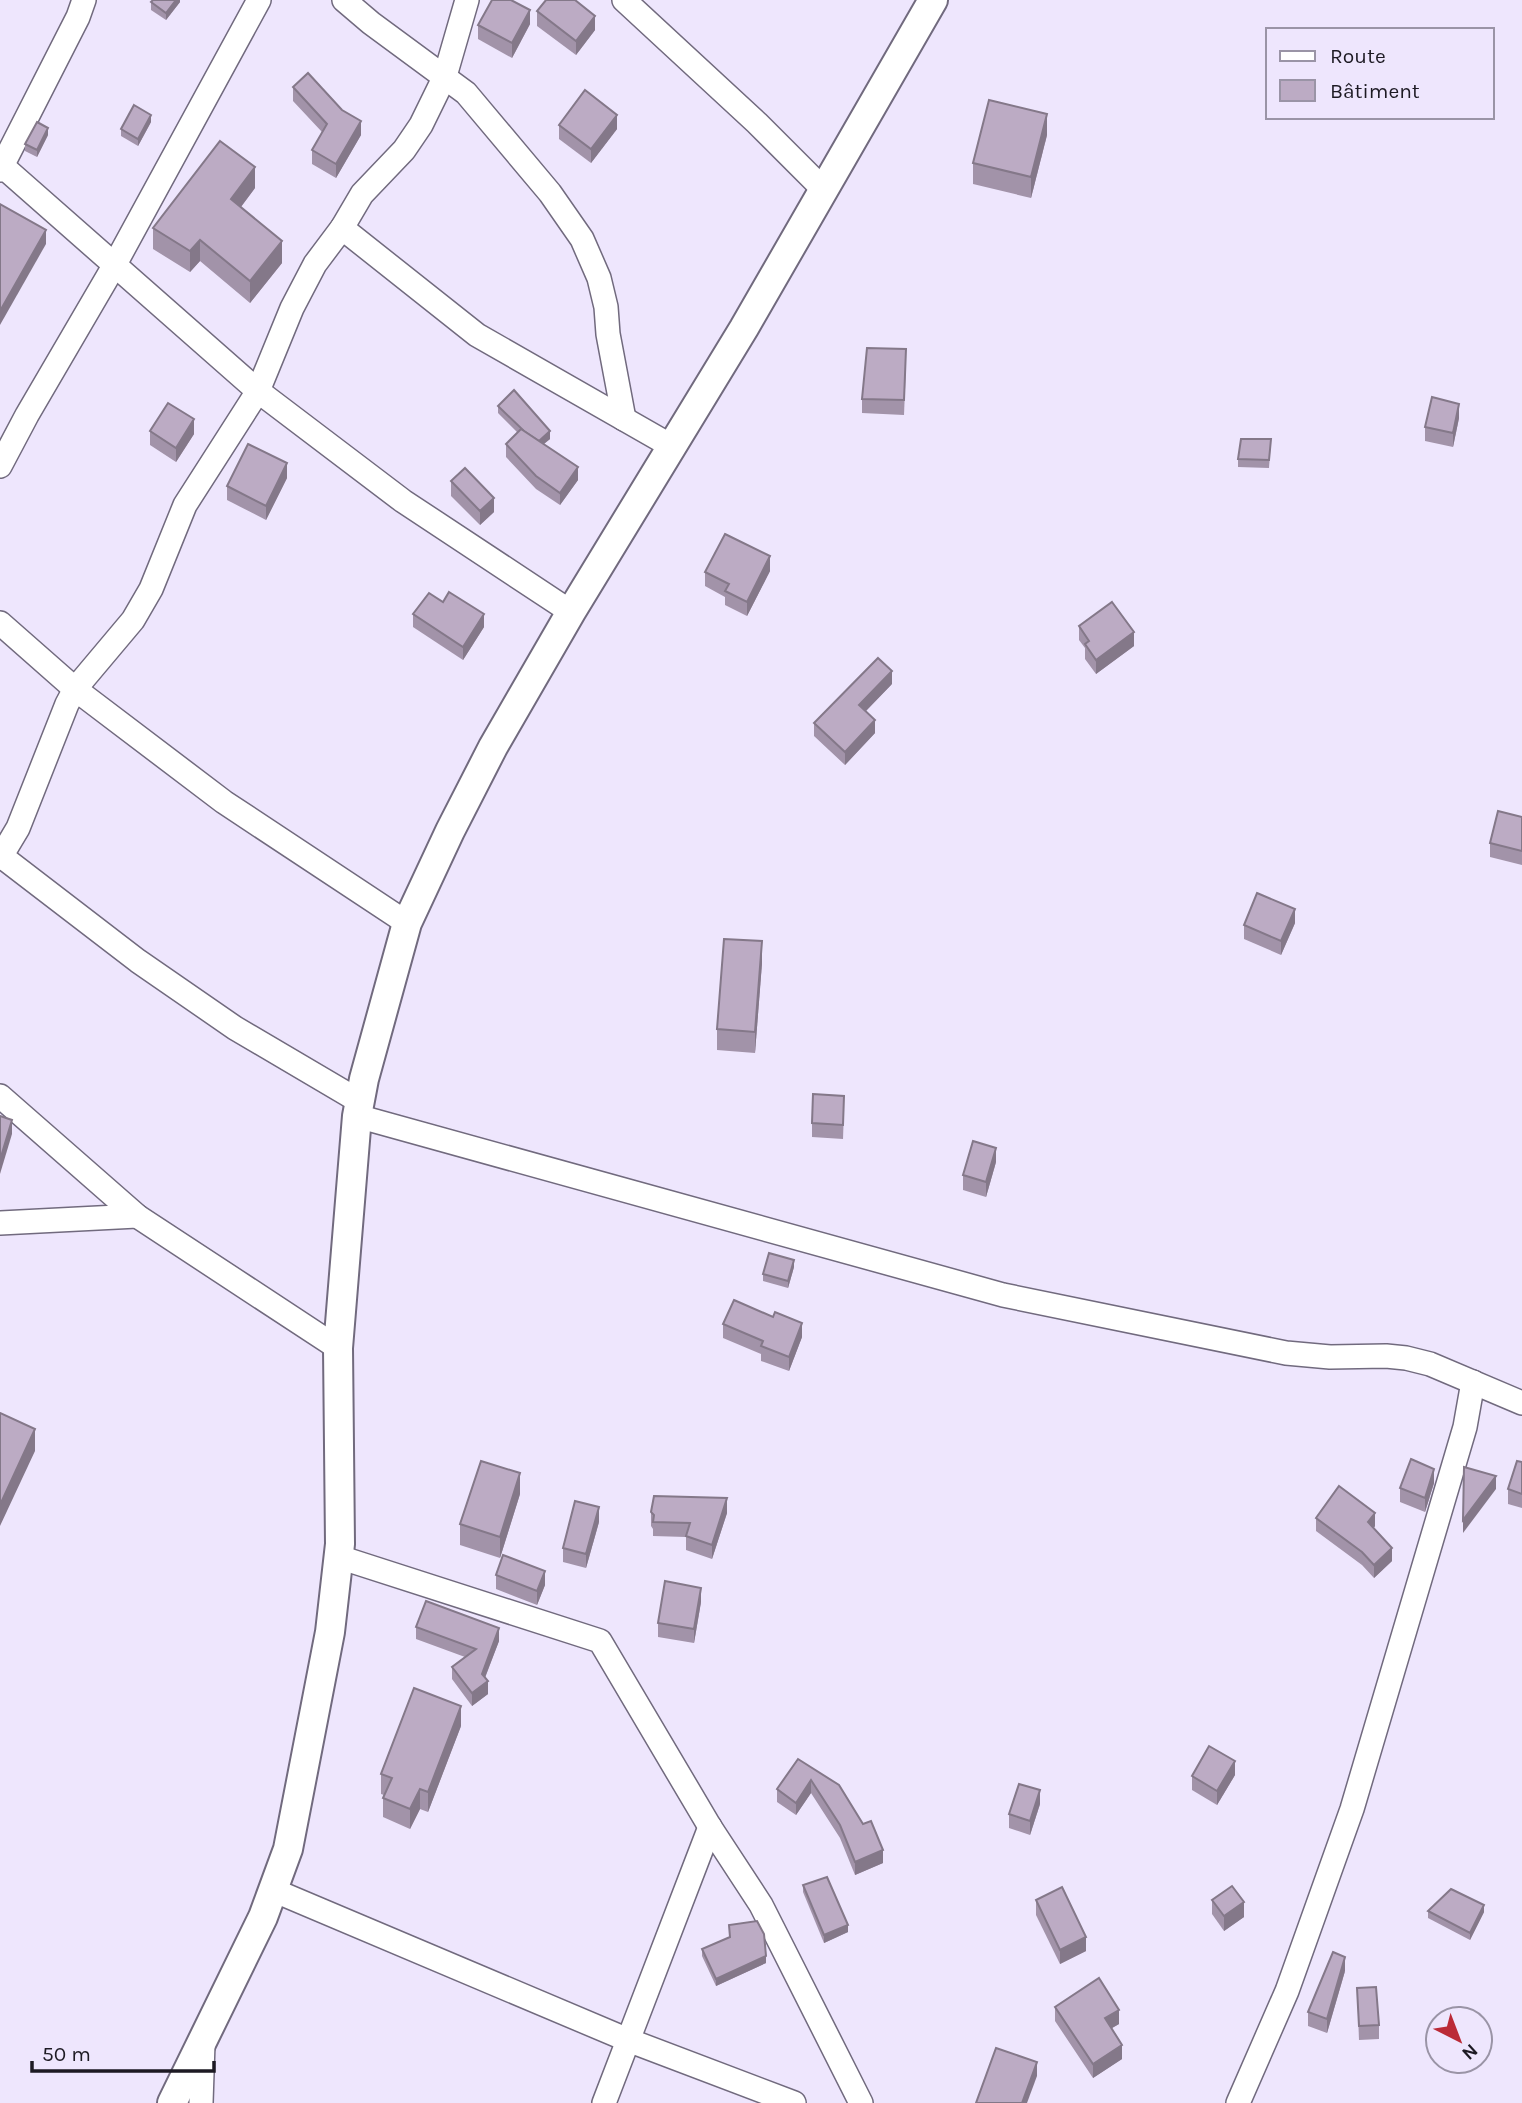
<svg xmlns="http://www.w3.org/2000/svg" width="1522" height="2103" viewBox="0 0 1522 2103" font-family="Karla,sans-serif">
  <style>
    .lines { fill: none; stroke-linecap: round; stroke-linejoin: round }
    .minor-casing { stroke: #716a7e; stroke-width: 26 }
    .tertiary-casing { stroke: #716a7e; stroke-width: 32 }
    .minor { stroke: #fff; stroke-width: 23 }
    .tertiary { stroke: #fff; stroke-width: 28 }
    .wall { fill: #a293a9 }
    .shaded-wall { fill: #847889 }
    .building { fill: #bcabc4; stroke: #847889; stroke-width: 2 }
  </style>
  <rect width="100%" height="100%" fill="#eee6fd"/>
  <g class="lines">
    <defs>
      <g id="minor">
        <path d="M344,0L371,23L466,93L550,193L582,239L599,278L606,307L608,334L624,419"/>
        <path d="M624,0L757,123L824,190"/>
        <path d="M0,164L258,391L403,501L571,612"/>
        <path d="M0,170L78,17L84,0"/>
        <path d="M342,228L477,335L673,447"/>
        <path d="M0,466L27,415L114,266L259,0"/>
        <path d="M0,623L75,689L224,802L407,923"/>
        <path d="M0,855L138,961L235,1028L359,1101"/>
        <path d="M0,858L18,828L67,704L75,689L133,620L151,589L185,505L258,391L292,308L315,264L342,228L362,194L404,150L421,125L445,76L467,0"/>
        <path d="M0,1096L137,1216L338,1348"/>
        <path d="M357,1116L1003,1295L1286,1353L1330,1357L1386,1356L1406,1358L1430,1364L1522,1403"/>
        <path d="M0,1223L137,1216"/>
        <path d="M339,1557L600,1641L710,1827L761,1905L861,2103"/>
        <path d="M273,1890L628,2040L794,2103"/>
        <path d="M201,2103L203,2043"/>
        <path d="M604,2103L710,1827"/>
        <path d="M1238,2103L1287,1991L1352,1809L1465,1427L1473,1382"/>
      </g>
      <path id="tertiary" d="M172,2103L263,1917L288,1849L330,1632L340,1544L338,1348L357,1116L364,1079L407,923L450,831L493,747L571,612L744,328L933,0"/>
    </defs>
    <!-- minor casing -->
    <use href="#minor" class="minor-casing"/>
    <!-- tertiary casing -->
    <use href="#tertiary" class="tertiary-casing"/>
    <!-- minor -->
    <use href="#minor" class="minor"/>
    <!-- tertiary -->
    <use href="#tertiary" class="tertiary"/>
  </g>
  <!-- wall -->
  <g class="wall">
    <path d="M180,0V2L166,20L151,10V2Z"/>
    <path d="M537,11L595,30L576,55L537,26Z"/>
    <path d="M530,24L512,58L478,39V25Z"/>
    <path d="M293,87L361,135L336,178L312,164V150L322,132L293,101Z"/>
    <path d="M151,122L138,146L121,136V129Z"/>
    <path d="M559,125L617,129L591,163L559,139Z"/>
    <path d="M48,135L37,157L25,151V144Z"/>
    <path d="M1047,135L1031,198L973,184V163Z"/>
    <path d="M255,188L241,207L282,263L250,303L200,261L190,272L153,249V228Z"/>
    <path d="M906,364L904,415L862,413V399Z"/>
    <path d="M498,406L550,439L544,444L578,480L560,505L536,489L506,457V444L518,433L498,413Z"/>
    <path d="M1459,418L1453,447L1425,441V427Z"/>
    <path d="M150,431L194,434L176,462L150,445Z"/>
    <path d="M1271,439L1269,468L1238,467V459Z"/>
    <path d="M287,478L266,520L227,500V486Z"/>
    <path d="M451,481L494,512L480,525L451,496Z"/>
    <path d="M770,571L747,616L725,605V597L705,586V572Z"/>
    <path d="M443,602L484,627L463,660L413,627V614Z"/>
    <path d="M1079,626L1134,646L1096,674L1085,659V648L1079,640Z"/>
    <path d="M892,684L866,711L875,733L845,765L814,736V723Z"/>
    <path d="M1522,817V865L1490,857V843Z"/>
    <path d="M1295,923L1281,955L1244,939V925Z"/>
    <path d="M762,963L755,1053L717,1050V1029Z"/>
    <path d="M844,1110L843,1139L812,1137V1123Z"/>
    <path d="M996,1162L986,1197L963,1190V1175Z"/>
    <path d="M794,1267L788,1288L763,1281V1274Z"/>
    <path d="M723,1324L802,1337L789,1371L761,1361V1354L723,1338Z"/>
    <path d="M1522,1462V1508L1508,1504V1489Z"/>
    <path d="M1434,1483L1425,1512L1400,1502V1488Z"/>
    <path d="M520,1494L500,1558L460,1545V1524Z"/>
    <path d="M651,1512L727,1513L712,1559L686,1550V1537L653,1536V1529L651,1526Z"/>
    <path d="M1316,1518L1375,1526L1374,1528L1392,1561L1374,1578L1362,1565L1316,1531Z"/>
    <path d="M599,1522L586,1568L563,1562V1548Z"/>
    <path d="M496,1575L545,1585L537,1605L496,1589Z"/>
    <path d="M701,1602L694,1643L658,1637V1623Z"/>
    <path d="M416,1627L499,1641L485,1678L488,1694L472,1706L452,1679V1667L465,1657L416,1639Z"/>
    <path d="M461,1726L428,1812L420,1809L410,1829L383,1817V1798L384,1795L381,1794V1774Z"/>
    <path d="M798,1759L883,1863L855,1875L840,1838L811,1793L796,1815L777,1802V1789Z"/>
    <path d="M1235,1775L1217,1805L1192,1790V1776Z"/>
    <path d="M1040,1804L1030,1835L1009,1828V1814Z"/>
    <path d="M803,1885L848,1932L824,1943L803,1892Z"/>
    <path d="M1036,1900L1086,1951L1060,1964L1036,1915Z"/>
    <path d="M1212,1900L1244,1917L1224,1931L1212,1914Z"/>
    <path d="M1428,1911L1484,1912L1470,1940L1428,1918Z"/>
    <path d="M729,1925L766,1963L716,1986L702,1956V1949L729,1937Z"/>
    <path d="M1345,1971L1327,2033L1308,2026V2012Z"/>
    <path d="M1357,1988L1379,2025V2039L1359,2040Z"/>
    <path d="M1055,2007L1119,2024L1112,2028L1122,2059L1093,2078L1055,2021Z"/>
  </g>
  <!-- shaded-wall -->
  <g class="shaded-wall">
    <path d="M176,0H180V2L166,20V13Z"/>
    <path d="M530,10V24L512,58V43Z"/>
    <path d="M595,16V30L576,55V41Z"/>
    <path d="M1047,114V135L1031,198V177Z"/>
    <path d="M151,115V122L138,146V139Z"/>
    <path d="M617,115V129L591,163V149Z"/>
    <path d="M361,121V135L336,178V164Z"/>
    <path d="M48,128V135L37,157V150Z"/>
    <path d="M255,167V188L231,220V199Z"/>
    <path d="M46,230V244L0,325V311Z"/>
    <path d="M200,240V261L190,272V251Z"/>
    <path d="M282,241V263L250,303V281Z"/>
    <path d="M1459,404V418L1453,447V433Z"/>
    <path d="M194,419V434L176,462V448Z"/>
    <path d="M550,431V439L536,450V443Z"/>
    <path d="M287,463V478L266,520V506Z"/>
    <path d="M578,467V480L560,505V493Z"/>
    <path d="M494,498V512L480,525V511Z"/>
    <path d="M770,556V571L747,616V602Z"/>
    <path d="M484,614V627L463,660V647Z"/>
    <path d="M1134,632V646L1096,674V660Z"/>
    <path d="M892,671V684L859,718V705Z"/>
    <path d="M875,720V733L845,765V752Z"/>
    <path d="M1295,909V923L1281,955V941Z"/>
    <path d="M762,941V963L755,1053V1032Z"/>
    <path d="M12,1120V1134L0,1174V1160Z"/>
    <path d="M996,1148V1162L986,1197V1182Z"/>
    <path d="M794,1260V1267L788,1288V1281Z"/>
    <path d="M802,1323V1337L789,1371V1357Z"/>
    <path d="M35,1429V1451L0,1526V1505Z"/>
    <path d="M1434,1469V1483L1425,1512V1498Z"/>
    <path d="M520,1473V1494L500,1558V1537Z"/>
    <path d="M1496,1476V1489L1463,1533V1520Z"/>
    <path d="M727,1498V1513L712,1559V1545Z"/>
    <path d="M599,1507V1522L586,1568V1554Z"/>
    <path d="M1375,1513V1526L1368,1535V1522Z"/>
    <path d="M1392,1548V1561L1374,1578V1565Z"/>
    <path d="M545,1571V1585L537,1605V1591Z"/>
    <path d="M701,1588V1602L694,1643V1629Z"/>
    <path d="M499,1628V1641L482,1685L488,1681V1694L472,1706V1693L482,1674Z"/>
    <path d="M461,1706V1726L428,1812V1792Z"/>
    <path d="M1235,1761V1775L1217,1805V1791Z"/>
    <path d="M811,1780V1793L796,1815V1803Z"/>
    <path d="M420,1789V1809L410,1829V1809Z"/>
    <path d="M1040,1790V1804L1030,1835V1821Z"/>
    <path d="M883,1850V1863L855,1875V1862Z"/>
    <path d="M1244,1902V1917L1224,1931V1916Z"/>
    <path d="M1484,1905V1912L1470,1940V1933Z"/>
    <path d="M848,1925V1932L824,1943V1935Z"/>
    <path d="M1086,1937V1951L1060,1964V1950Z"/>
    <path d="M766,1956V1963L716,1986V1979Z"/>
    <path d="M1345,1957V1971L1327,2033V2019Z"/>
    <path d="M1119,2010V2024L1105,2032V2018Z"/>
    <path d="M1122,2045V2059L1093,2078V2064Z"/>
    <path d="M1037,2062V2076L1027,2103H1022Z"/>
  </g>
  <!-- building -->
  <g class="building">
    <path d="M153,0H176L166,13L151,2Z"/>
    <path d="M492,0H511L530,10L512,43L478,25Z"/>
    <path d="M546,0H575L595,16L576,41L537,11Z"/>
    <path d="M308,73L342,110L361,121L336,164L312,150L327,124L293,87Z"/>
    <path d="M585,90L617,115L591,149L559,125Z"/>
    <path d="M989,100L1047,114L1031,177L973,163Z"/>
    <path d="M134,105L151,115L138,139L121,129Z"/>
    <path d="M37,122L48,128L37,150L25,144Z"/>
    <path d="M220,141L255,167L231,199L282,241L250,281L200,240L190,251L153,228Z"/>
    <path d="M0,204L46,230L0,311Z"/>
    <path d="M867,348L906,349L904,400L862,399Z"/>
    <path d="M514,390L550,431L539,441L524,431L498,406Z"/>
    <path d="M1432,397L1459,404L1453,433L1425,427Z"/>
    <path d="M168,403L194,419L176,448L150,431Z"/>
    <path d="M521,429L578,467L560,493L536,476L506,444Z"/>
    <path d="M1241,439H1271L1269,460L1238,459Z"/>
    <path d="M248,444L287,463L266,506L227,486Z"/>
    <path d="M465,468L494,498L480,511L451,481Z"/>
    <path d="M725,534L770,556L747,602L725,591L729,584L705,572Z"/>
    <path d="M449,592L484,614L463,647L413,614L429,593L443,602Z"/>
    <path d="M1112,602L1134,632L1096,660L1085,644L1089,641L1079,626Z"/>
    <path d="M878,658L892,671L859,705L875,720L845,752L814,723Z"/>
    <path d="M1498,811L1522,817V851L1490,843Z"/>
    <path d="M1257,893L1295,909L1281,941L1244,925Z"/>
    <path d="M724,939L762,941L755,1032L717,1029Z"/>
    <path d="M813,1094L844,1096L843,1125L812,1123Z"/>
    <path d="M0,1116L12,1120L0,1160Z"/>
    <path d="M973,1141L996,1148L986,1182L963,1175Z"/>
    <path d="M769,1253L794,1260L788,1281L763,1274Z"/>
    <path d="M734,1300L773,1317L775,1312L802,1323L789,1357L761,1346L763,1341L723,1324Z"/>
    <path d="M0,1413L35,1429L0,1505Z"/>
    <path d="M1411,1459L1434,1469L1425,1498L1400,1488Z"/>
    <path d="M481,1461L520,1473L500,1537L460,1524Z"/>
    <path d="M1517,1461L1522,1462V1494L1508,1489Z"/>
    <path d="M1464,1467L1496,1476L1463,1520Z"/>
    <path d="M1339,1486L1375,1513L1368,1522L1392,1548L1374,1565L1362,1552L1316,1518Z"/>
    <path d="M654,1496L727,1498L712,1545L686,1536L690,1523L653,1522L654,1515L651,1512Z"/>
    <path d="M575,1501L599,1507L586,1554L563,1548Z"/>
    <path d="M503,1555L545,1571L537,1591L496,1575Z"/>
    <path d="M665,1581L701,1588L694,1629L658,1623Z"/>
    <path d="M426,1601L499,1628L482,1674L488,1681L472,1693L452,1667L476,1649L416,1627Z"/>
    <path d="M414,1688L461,1706L428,1792L420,1789L410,1809L383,1798L392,1778L381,1774Z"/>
    <path d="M1209,1746L1235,1761L1217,1791L1192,1776Z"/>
    <path d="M798,1759L839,1785L863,1824L871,1821L883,1850L855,1862L840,1825L811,1780L796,1803L777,1789Z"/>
    <path d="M1019,1784L1040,1790L1030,1821L1009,1814Z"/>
    <path d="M827,1877L848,1925L824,1935L803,1885Z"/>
    <path d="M1232,1886L1244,1902L1224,1916L1212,1900Z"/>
    <path d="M1062,1887L1086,1937L1060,1950L1036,1900Z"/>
    <path d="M1451,1889L1484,1905L1470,1933L1428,1911Z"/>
    <path d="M757,1921L764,1934L766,1956L716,1979L702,1949L730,1937L729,1925Z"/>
    <path d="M1333,1952L1345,1957L1327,2019L1308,2012Z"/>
    <path d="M1099,1978L1119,2010L1105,2018L1122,2045L1093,2064L1055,2007Z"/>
    <path d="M1376,1987L1379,2025L1359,2026L1357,1988Z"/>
    <path d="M996,2048L1037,2062L1022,2103H976Z"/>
  </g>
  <!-- legend -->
  <rect x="1266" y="28" width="228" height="91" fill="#eee6fd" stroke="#9a94a6" stroke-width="2"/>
  <rect x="1280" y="51" width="35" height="10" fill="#ffffff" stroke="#9a94a6" stroke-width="2"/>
  <text x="1330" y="63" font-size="21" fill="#1d1a23">Route</text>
  <rect x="1280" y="80" width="35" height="21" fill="#bcabc4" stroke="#9a94a6" stroke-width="2"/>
  <text x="1330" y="98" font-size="21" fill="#1d1a23">Bâtiment</text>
  <!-- north arrow -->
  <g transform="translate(1459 2040) rotate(138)"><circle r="33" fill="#eee6fd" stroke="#9a94a6" stroke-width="2"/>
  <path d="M0-5L12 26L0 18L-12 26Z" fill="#bb2a37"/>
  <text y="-10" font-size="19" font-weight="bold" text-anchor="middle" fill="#1d1a23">N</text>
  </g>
  <!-- scale -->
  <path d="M32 2061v10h182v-10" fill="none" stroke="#1d1a23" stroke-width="3.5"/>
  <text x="42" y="2061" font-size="21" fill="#1d1a23" stroke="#eee6fd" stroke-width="5" paint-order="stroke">50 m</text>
</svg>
